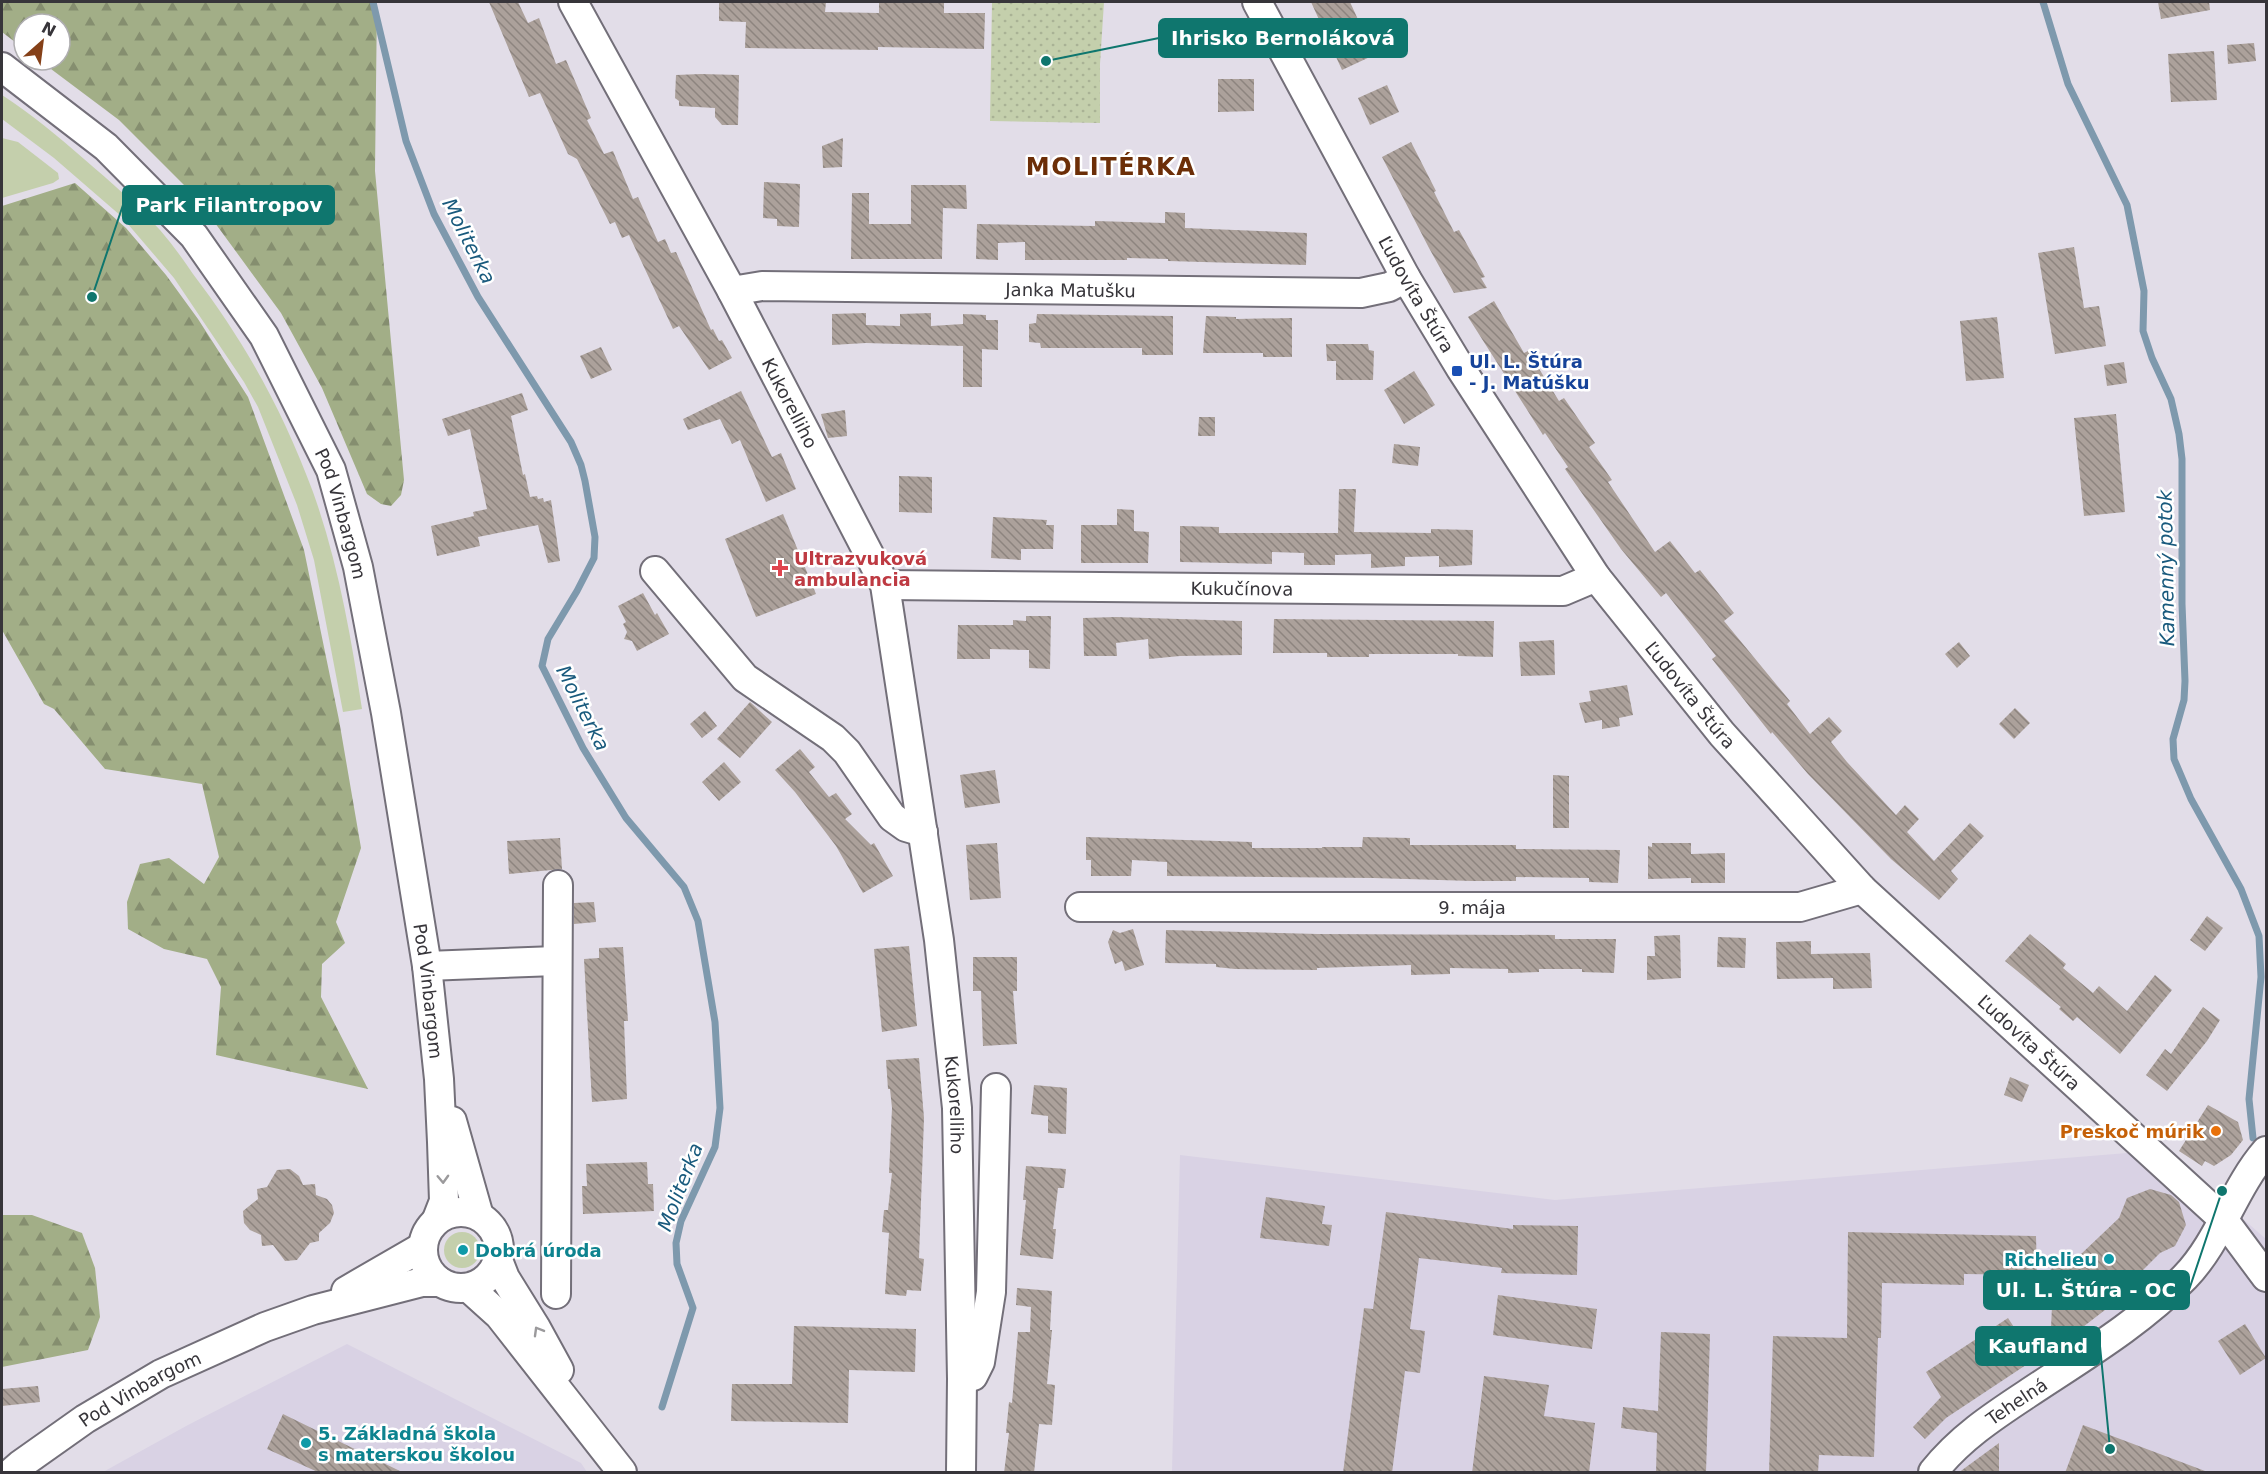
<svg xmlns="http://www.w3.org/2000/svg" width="2268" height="1474" viewBox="0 0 2268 1474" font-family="'DejaVu Sans',sans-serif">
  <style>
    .built { fill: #d9d2e4 }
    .grass { fill: #c4cfac }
    .forest { fill: url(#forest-firs) }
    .park { fill: url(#park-dots) }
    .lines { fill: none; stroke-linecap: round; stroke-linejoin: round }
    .stream { stroke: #7e99ad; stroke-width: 7 }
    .building { fill: url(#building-back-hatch) }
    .minor-casing { stroke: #736f79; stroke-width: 32 }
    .minor { stroke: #fff; stroke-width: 28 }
    .oneway { stroke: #9b9a9c }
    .transit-dot { fill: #1a4fb4; stroke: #fff; stroke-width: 2 }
    .health-dot { fill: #e0444e; stroke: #fff; stroke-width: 2 }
    .food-dot { fill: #e8710a; stroke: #fff; stroke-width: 2 }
    .culture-dot { fill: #0f9aa8; stroke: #fff; stroke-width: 2 }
    .labels { text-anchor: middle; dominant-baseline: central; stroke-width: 5; stroke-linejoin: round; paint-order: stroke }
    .street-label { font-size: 18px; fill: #37353a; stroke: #fff }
    .transit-label { font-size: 18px; font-weight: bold; fill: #164399; stroke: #fff; text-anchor: start }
    .health-label { font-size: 18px; font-weight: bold; fill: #be3a42; stroke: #fff; text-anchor: start }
    .food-label { font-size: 18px; font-weight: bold; fill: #c56008; stroke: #fff; text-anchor: end }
    .culture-label { font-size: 18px; font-weight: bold; fill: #0d838f; stroke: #fff; text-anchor: start }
    .water-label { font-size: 20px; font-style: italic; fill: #195a7d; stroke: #fff }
    .district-label { font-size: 24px; font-weight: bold; letter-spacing: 1.5px; fill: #6c2e07; stroke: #fff }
    .leader { fill: none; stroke: #0f766e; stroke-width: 2 }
    .callout-dot { fill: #0f766e; stroke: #fff; stroke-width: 2 }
    .callout { fill: #0f766e; stroke: #0f766e; stroke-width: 2 }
    .callout-label { font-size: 20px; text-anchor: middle; font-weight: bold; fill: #fff }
  </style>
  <defs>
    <pattern id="forest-firs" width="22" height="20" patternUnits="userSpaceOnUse" patternTransform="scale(1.5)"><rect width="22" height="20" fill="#a2ae87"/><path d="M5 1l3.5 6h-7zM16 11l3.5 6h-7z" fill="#858e6f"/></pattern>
    <pattern id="park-dots" width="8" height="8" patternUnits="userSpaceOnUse" patternTransform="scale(1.5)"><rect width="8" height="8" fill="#c4cfac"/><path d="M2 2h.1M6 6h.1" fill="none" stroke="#a9b295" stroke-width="1.8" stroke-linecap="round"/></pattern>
    <pattern id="building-back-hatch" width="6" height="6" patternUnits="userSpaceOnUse" patternTransform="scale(1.5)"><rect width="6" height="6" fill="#aca19b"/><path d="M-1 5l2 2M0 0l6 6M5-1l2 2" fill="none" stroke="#8d847f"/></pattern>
  </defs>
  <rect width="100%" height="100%" fill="#e2dde8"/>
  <!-- built -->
  <g class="built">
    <path d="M2164,1150L2266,1239V1472H1172L1180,1155L1555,1200Z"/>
    <path d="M347,1344L581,1463L587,1472H103L188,1425Z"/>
  </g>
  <!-- grass -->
  <g class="grass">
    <path d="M2,95C31,114 58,136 84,159C111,182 137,205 160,230C172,244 183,259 193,274C245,342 283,411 313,492C338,562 351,636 362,709L343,712L314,560L297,505L258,407L244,382L174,278L121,216L54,158L2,119Z"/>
    <path d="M2,138L18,142L58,173L59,179L53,183L2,198Z"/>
    <circle cx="462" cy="1250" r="18"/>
  </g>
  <!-- forest -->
  <g class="forest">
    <path d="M2,2H377L375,171L404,480L401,495L391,506L381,504L367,494L322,388L281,313L196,197L119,120L39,60H60V24H24V49L2,32Z"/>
    <path d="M75,183L126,228L166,275L198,319L248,397L304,550L339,720L361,848L336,922L345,943L322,964L321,997L368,1089L216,1055L221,987L207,959L164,949L128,929L127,902L140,864L169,858L204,884L219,857L202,784L105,769L54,709L44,704L2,630V206Z"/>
    <path d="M2,1215H32L82,1233L95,1268L100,1317L88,1350L2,1367Z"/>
  </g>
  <!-- park -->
  <path class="park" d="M992,2H1104L1100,64V123L990,121Z"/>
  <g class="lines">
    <!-- stream -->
    <g class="stream">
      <path d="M373,2L406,141L434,214L478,297L571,442L581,465L585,481L595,537L594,558L577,591L548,639L542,666L583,748L626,818L684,887L698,921L715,1022L720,1108L715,1147L681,1221L676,1243L677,1264L693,1308L662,1407"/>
      <path d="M2043,2L2068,84L2127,205L2144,291L2143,331L2152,358L2171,399L2179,434L2182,459V604L2185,681L2184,700L2173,739L2174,759L2191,799L2241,889L2259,936L2261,977L2249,1099L2253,1138"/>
    </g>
  </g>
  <!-- building -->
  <g class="building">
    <path d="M489,2H518L528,23L539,18L556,64L566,60L591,118L587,120L604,154L613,151L633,199L638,197L658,242L665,239L671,253L676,252L711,330L713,329L719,341L722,340L732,358L709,370L679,326L673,329L629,235L622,238L615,222L610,224L577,159L568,154L540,93L529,97Z"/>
    <path d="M719,2H826L825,12L879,13V2H944V13H985L984,49L878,47V50L745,48L746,22L719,21Z"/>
    <path d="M1311,2H1350L1371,48L1369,49L1372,56L1342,70Z"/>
    <path d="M2158,2H2209L2210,10L2161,19Z"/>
    <path d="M2254,43L2256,61L2228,64L2227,45Z"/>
    <path d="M2214,51L2217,100L2171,102L2168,54Z"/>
    <path d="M701,74L739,75L738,125H722L715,117V108L679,106V101L675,98L676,75Z"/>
    <path d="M1218,79H1254V111L1218,112Z"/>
    <path d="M1387,85L1399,112L1370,125L1358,98Z"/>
    <path d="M843,138L842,167L823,168L822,146Z"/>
    <path d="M1411,142L1436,191L1434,192L1454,232L1459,230L1485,277L1481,278L1487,288L1454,293L1429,248L1382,157Z"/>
    <path d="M764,182L800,184L799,227L777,226V219L763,218Z"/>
    <path d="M911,185H966L967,209L943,208L942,259H851L852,193H869V224H911Z"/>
    <path d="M1165,212L1185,213V228L1307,233L1306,265L1168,261V259L1127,258V260H1025V242L998,243V260L976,259L977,224L1095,226V221L1165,223Z"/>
    <path d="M2074,247L2084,308L2099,306L2106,346L2055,354L2038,253Z"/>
    <path d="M1494,301L1524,353L1528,351L1559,401L1564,398L1595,443L1589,447L1612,480L1608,482L1655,552L1670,541L1695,573L1700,570L1734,613L1724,621L1790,701L1787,704L1810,734L1829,717L1842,731L1831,742L1847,762L1896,815L1905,805L1919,819L1907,832L1934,861L1970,823L1984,836L1951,871L1958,879L1939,900L1891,859L1808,774L1772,732L1771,734L1712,659L1716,656L1666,593L1661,597L1621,549L1565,469L1568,467L1545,433L1543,435L1468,317Z"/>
    <path d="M866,313V325L900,326V314L931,313V326L963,324V314L986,315V320H998V350L982,349V387H963V346L866,343L832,345V314Z"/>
    <path d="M1037,314L1173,316V355H1142V348H1041L1040,343L1029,342V324L1036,323Z"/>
    <path d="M1206,316L1236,317V319L1292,318V357H1263V353H1203Z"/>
    <path d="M1997,317L2004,378L1966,381L1960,321Z"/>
    <path d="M1326,344H1368L1369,350L1374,351L1373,380H1336V361H1327Z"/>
    <path d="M601,347L612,370L591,379L580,356Z"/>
    <path d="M2124,362L2127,383L2107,386L2104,365Z"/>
    <path d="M1414,371L1435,405L1404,424L1384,390Z"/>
    <path d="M741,391L772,457L781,453L796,489L766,502L740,440L732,444L720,419L688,430L683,419Z"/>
    <path d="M522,393L528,410L511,416L523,475L525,474L530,497L537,496L538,499L543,498L544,502L551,500L560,561L548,563L538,525L478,537L480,546L437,556L431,526L474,516L473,512L487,509L470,429L448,436L442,419Z"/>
    <path d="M845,410L847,436L828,438L821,414Z"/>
    <path d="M2116,414L2125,512L2084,516L2074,418Z"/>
    <path d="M1199,417H1215V436H1198Z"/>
    <path d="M1394,444L1420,447L1418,466L1392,463Z"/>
    <path d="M899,476L932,477V513L899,512Z"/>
    <path d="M1339,489H1356L1354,532L1431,533V529L1473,530L1472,565L1439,567V556L1405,557V566L1371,568V554L1335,555V565H1304V553L1272,552V564L1180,562V526L1219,527V533H1338Z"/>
    <path d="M1117,509L1134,510V531L1149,532L1148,563H1081V525H1117Z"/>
    <path d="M783,514L816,594L756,617L725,539Z"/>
    <path d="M993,517L1047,520L1046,525H1054L1053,549H1021V560L991,558Z"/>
    <path d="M643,593L655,615L657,613L669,634L637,651L632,641L624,639L627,632L623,624L626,622L618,606Z"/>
    <path d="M1026,616H1051L1050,669L1029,668V650L990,649V659H957L958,625H1013V620L1026,621Z"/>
    <path d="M1116,617L1242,621V655L1180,656L1149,659L1148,639L1116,643L1117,656H1084L1083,618Z"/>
    <path d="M1274,619L1494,621L1493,657L1458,656V654H1369V657H1327V653H1273Z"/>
    <path d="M1554,640L1555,675L1521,676L1519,642Z"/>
    <path d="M1959,642L1970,656L1957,668L1945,654Z"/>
    <path d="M1627,685L1633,715L1619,718L1620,726L1602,729V720L1585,723L1579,703L1591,701L1589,691Z"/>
    <path d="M750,702L772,722L740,758L717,739Z"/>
    <path d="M2015,708L2030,723L2014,739L1999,724Z"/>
    <path d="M705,711L717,726L702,738L690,724Z"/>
    <path d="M800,749L815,767L809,772L829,797L836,793L852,814L845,819L871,845L874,843L893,876L863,893L836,846L795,792L775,770Z"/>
    <path d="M724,762L741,782L719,801L702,782Z"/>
    <path d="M995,770L1000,803L965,808L960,775Z"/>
    <path d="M1553,775L1569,776V828H1553Z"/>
    <path d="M1086,837L1252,842V848H1322V847H1362L1363,837L1410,838V845H1516V849L1620,850L1618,883L1589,882V878L1516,877V881H1472L1373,878L1167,876V862L1132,860L1131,876H1091V860H1086Z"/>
    <path d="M560,838L562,869L509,874L507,841Z"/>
    <path d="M997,843L1001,898L970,900L966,845Z"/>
    <path d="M1652,843H1691V854L1725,853V883H1691V878L1648,879V846L1652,847Z"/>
    <path d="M594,902L596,922L574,924V903Z"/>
    <path d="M2207,916L2223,928L2205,951L2190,940Z"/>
    <path d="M1133,929L1144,965L1125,971L1122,961L1115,964L1108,942L1113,930L1120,933Z"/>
    <path d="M1166,930L1318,934L1555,935V939H1616L1614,973L1582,972V969H1539V972L1508,973V969L1450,968V974L1411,975V965L1317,968V970L1235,969L1216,967V964L1165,963Z"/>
    <path d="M2030,934L2066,964L2063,968L2093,993L2099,986L2127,1011L2155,975L2172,990L2120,1054L2077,1017L2073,1021L2059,1009L2061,1007L2005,961Z"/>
    <path d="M1680,935L1681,978L1647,980V956H1655L1654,936Z"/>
    <path d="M1718,937L1746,938L1745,968L1717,967Z"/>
    <path d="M1811,941V954L1870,953L1872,988L1833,989V978L1777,979L1776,942Z"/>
    <path d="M909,946L917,1026L882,1032L874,949Z"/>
    <path d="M623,947L628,1021H624L627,1099L592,1102L584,959L599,958V948Z"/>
    <path d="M973,957H1017V991H1013L1017,1044L983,1046L981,991H973Z"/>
    <path d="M2203,1007L2220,1020L2207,1041L2167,1091L2146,1075L2165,1049L2171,1054Z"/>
    <path d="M919,1058L924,1118L919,1258L924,1259L921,1291L907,1290L906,1296L885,1294L889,1233L882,1232L884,1210H888L892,1173H889L892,1108L890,1089H888L886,1060Z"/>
    <path d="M2010,1077L2029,1085L2022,1102L2004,1095Z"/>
    <path d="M1034,1085L1067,1088L1066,1134L1048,1133V1116L1031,1114Z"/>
    <path d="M2208,1105L2238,1122L2243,1140L2231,1155L2214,1166L2205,1161L2202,1166L2179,1151Z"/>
    <path d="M647,1162L648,1184H653L654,1211L583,1214L582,1186H587L586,1164Z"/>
    <path d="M1026,1166L1066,1169L1064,1188H1058L1053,1229H1056L1053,1259L1020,1255L1026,1200H1023Z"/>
    <path d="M290,1169L299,1176L303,1185L315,1184L316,1195L327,1199L332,1205L334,1213L330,1223L319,1233V1241L310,1243L297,1260L285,1261L273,1245L262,1246L261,1235L250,1230L244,1223L243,1211L258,1199L257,1189L267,1187L277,1170Z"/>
    <path d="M2150,1189L2171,1195L2179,1202L2186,1225L2175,1246L2160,1253L2121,1292L2123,1304L2114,1310H2105L2079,1330L2051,1328L2052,1306L2012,1304L2068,1254L2079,1256L2119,1218L2127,1198Z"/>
    <path d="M1266,1197L1325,1206L1322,1224L1332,1225L1329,1246L1260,1238Z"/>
    <path d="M1386,1212L1513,1229V1225L1578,1226L1577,1275L1501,1273L1502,1268L1419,1258L1410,1329L1425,1331L1420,1373L1405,1371L1392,1473H1343L1364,1308L1373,1309Z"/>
    <path d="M1848,1232L2036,1236L2037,1275L1964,1274V1285L1882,1283L1881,1338H1878L1874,1457L1819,1455L1818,1473H1769L1773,1336L1847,1338Z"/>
    <path d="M1017,1288L1052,1291L1050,1330H1052L1047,1384L1055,1385L1052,1425L1039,1424L1034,1473H1004L1009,1433H1006L1009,1402L1012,1403L1018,1332H1030L1031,1307L1016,1305Z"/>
    <path d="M1498,1295L1597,1309L1592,1349L1493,1335Z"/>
    <path d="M2008,1318L2032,1355V1361L1946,1418L1925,1439L1913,1427L1941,1397L1926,1372Z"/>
    <path d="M2245,1324L2266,1358L2240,1375L2218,1341Z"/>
    <path d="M794,1326L916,1329L915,1372L849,1370L848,1423L731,1421L732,1384H792Z"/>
    <path d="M1661,1332L1710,1334L1706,1473H1656L1657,1433L1621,1428L1623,1407L1658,1411Z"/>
    <path d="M1484,1376L1549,1385L1544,1416L1595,1423L1589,1473H1472Z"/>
    <path d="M38,1386L40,1402L2,1406V1389Z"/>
    <path d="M283,1414L330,1437L404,1473H320L267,1449Z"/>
    <path d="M2083,1425L2205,1471V1473H2065Z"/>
    <path d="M1999,1443V1473H1958Z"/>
  </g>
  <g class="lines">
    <defs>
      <g id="minor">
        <path id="s1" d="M573,2L732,291L885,585L939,940L957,1108L962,1379L961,1472"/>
        <path id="s2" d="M1257,2L1406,278L1461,369L1596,577L1722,734L1862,889L2223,1219L2266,1277"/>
        <path id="s3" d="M2,67L106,147L194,236L264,336L331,470L358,567L386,713L427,966L439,1079L442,1142L444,1201L437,1219"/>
        <path id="s4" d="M732,291L762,286L1361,293L1389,287L1406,278"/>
        <path d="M655,571L745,678L833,738L847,752L892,817L906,827L923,832"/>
        <path id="s5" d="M885,585L1563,591L1596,577"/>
        <path id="s6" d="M1080,907H1800L1862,889"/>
        <path d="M427,966L556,961"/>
        <path d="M452,1121L479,1216"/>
        <circle cx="461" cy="1250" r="38"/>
        <path d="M498,1260L505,1278L536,1328L559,1370"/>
        <path d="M469,1288L499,1315L622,1472"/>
        <path d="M346,1291L422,1247"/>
        <path d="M556,1294L558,885"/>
        <path d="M962,1379L973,1376L980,1362L991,1292L996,1088"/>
        <path id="s7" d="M12,1472L20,1465L85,1419L161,1374L265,1327L313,1310L422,1282H440"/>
        <path id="s8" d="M1933,1472C1959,1439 1992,1417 2027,1394C2081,1358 2139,1324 2185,1277C2220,1241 2233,1189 2266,1151"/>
      </g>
    </defs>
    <!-- minor casing -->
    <use href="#minor" class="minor-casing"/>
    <!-- minor -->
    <use href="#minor" class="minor"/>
  </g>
  <!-- one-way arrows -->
  <defs><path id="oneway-chevron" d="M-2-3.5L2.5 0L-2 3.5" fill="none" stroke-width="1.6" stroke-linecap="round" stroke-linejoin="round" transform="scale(1.5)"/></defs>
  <g class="oneway">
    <use href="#oneway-chevron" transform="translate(443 1179) rotate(88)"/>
    <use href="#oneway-chevron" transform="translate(538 1331) rotate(-120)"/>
  </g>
  <!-- markers -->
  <rect class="transit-dot" x="1451" y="365" width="12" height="12" rx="3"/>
  <path class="health-dot" d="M777 559h6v6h6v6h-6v6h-6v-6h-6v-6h6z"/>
  <circle class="food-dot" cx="2216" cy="1131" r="6"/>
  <g class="culture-dot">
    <circle cx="463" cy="1250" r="6"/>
    <circle cx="2109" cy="1259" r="6"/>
    <circle cx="306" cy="1443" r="6"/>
  </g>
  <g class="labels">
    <!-- street labels -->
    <g class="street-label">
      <text stroke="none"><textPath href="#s4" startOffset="339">Janka Matušku</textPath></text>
      <text stroke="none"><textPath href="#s2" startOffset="333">Ľudovíta Štúra</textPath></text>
      <text stroke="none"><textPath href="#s1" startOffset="456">Kukorelliho</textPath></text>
      <text stroke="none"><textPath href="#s3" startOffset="573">Pod Vinbargom</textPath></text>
      <text stroke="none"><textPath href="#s5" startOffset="357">Kukučínova</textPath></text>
      <text stroke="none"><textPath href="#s2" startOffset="819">Ľudovíta Štúra</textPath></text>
      <text stroke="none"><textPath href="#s6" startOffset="392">9. mája</textPath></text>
      <text stroke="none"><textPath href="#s3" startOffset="1059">Pod Vinbargom</textPath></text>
      <text stroke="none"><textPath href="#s2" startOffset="1305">Ľudovíta Štúra</textPath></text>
      <text stroke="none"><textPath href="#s1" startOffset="1186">Kukorelliho</textPath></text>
      <text stroke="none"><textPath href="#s7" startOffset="153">Pod Vinbargom</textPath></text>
      <text stroke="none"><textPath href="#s8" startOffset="110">Tehelná</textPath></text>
    </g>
    <!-- transit labels -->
    <g class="transit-label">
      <text x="1469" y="361">Ul. L. Štúra<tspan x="1469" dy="21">- J. Matúšku</tspan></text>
    </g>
    <!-- health labels -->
    <g class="health-label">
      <text x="794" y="558">Ultrazvuková<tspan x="794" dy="21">ambulancia</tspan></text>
    </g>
    <!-- food labels -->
    <g class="food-label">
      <text x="2204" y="1131">Preskoč múrik</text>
    </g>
    <!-- culture labels -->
    <g class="culture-label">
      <text x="475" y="1250">Dobrá úroda</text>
      <text x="2097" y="1259" text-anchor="end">Richelieu</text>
      <text x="318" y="1433">5. Základná škola<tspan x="318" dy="21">s materskou školou</tspan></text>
    </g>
    <!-- water labels -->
    <g class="water-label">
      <text transform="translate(469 241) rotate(63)">Moliterka</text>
      <text transform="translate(2166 568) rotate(-91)">Kamenný potok</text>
      <text transform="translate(583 708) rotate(63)">Moliterka</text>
      <text transform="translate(680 1187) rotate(-69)">Moliterka</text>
    </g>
    <!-- district labels -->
    <g class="district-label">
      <text x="1111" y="167">MOLITÉRKA</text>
    </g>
  </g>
  <!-- callouts -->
  <path class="leader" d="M1046 61L1159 38M92 297L123 205M2222 1191L2189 1290M2110 1449L2100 1346"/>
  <g class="callout-dot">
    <circle cx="1046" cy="61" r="6"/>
    <circle cx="92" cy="297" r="6"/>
    <circle cx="2222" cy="1191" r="6"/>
    <circle cx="2110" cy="1449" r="6"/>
  </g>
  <g class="callout">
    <rect x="1159" y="19" width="248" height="38" rx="6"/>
    <rect x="123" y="186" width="211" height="38" rx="6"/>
    <rect x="1984" y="1271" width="205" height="38" rx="6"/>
    <rect x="1976" y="1327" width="124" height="38" rx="6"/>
  </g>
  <g class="callout-label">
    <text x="1283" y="45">Ihrisko Bernoláková</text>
    <text x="229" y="212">Park Filantropov</text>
    <text x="2086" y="1297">Ul. L. Štúra - OC</text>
    <text x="2038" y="1353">Kaufland</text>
  </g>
  <!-- border -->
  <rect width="2268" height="1474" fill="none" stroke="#37353a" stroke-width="6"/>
  <!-- north arrow -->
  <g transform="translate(42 42) rotate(28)"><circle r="28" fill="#ffffff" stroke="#afaeb0" stroke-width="1.5"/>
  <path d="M0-4.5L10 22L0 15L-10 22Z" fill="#854018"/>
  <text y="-9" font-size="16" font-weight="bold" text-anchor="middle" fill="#37353a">N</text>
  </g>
</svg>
